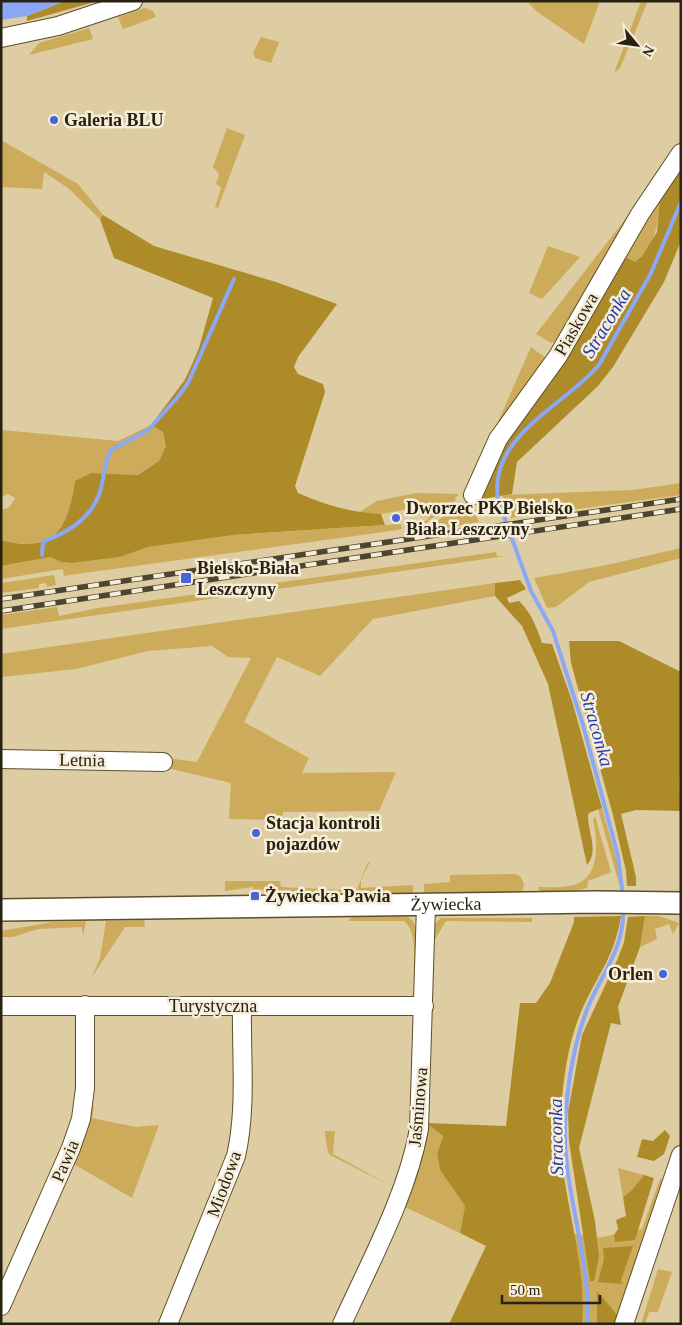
<svg xmlns="http://www.w3.org/2000/svg" width="682" height="1325" viewBox="0 0 682 1325" font-family="Georgia,serif">
  <style>
    .green { fill: #ccac5a }
    .forest { fill: #ad8b29 }
    .water { fill: #8ba8f6 }
    .lines { fill: none; stroke-linecap: round; stroke-linejoin: round }
    .stream { stroke: #8ba8f6; stroke-width: 4 }
    .minor-casing { stroke: #5d4e27; stroke-width: 20 }
    .major-casing { stroke: #5d4e27; stroke-width: 24 }
    .minor { stroke: #fff; stroke-width: 18 }
    .major { stroke: #fff; stroke-width: 21 }
    .rail-casing { stroke: #4e4530; stroke-width: 5.5 }
    .rail { stroke: #f7eed9; stroke-width: 4; stroke-dasharray: 11; stroke-linecap: butt }
    .poi-dot { fill: #4565d8; stroke: #f7eed9; stroke-width: 2 }
    .labels { text-anchor: middle; dominant-baseline: central; stroke-width: 5; stroke-linejoin: round; paint-order: stroke }
    .poi-label { font-size: 18px; font-weight: bold; fill: #292212; stroke: #f7eed9; text-anchor: start }
    .street-label { font-size: 18px; fill: #292212; stroke: #f7eed9 }
    .water-label { font-size: 19px; font-style: italic; fill: #243ba9; stroke: #f7eed9 }
  </style>
  <rect width="100%" height="100%" fill="#decda2"/>
  <!-- green -->
  <g class="green">
    <path d="M527,1H600L584,44L536,11Z"/>
    <path d="M641,1H648L620,68L614,73Z"/>
    <path d="M145,8L153,11L156,17L123,29L118,17Z"/>
    <path d="M89,28L93,39L29,55L39,43Z"/>
    <path d="M261,37L279,42L271,63L255,58L253,53Z"/>
    <path d="M227,128L245,135L218,208L215,207L221,188L216,184L219,174L213,167Z"/>
    <path d="M1,140L78,184L103,215L100,219L68,188L44,172L42,189L1,187Z"/>
    <path d="M660,196C658,223 657,244 635,262L622,255Z"/>
    <path d="M630,213L560,339L551,343L536,334Z"/>
    <path d="M548,246L580,257L542,299L529,293Z"/>
    <path d="M531,347L547,359L504,421L497,424Z"/>
    <path d="M151,425L163,432L166,446L159,461L138,475L91,473L75,481C68,528 54,554 1,540V510L9,508L15,498L8,494L1,497L2,430L118,441Z"/>
    <path d="M681,483V495L511,518L502,495L633,490Z"/>
    <path d="M416,493L459,494L455,498L456,500L422,526L405,528V524L424,522L428,519V517H421L419,507L381,514L358,513L377,501Z"/>
    <path d="M462,502L473,507L479,522L423,532Z"/>
    <path d="M401,524L402,529L384,532L77,574L64,576L63,569L1,579V566L50,557L61,562L72,563L120,557L148,547L233,535Z"/>
    <path d="M681,548V558L589,582L556,607L547,608L534,578L602,566Z"/>
    <path d="M496,552L497,556H506L1,629V615L57,607L59,616L98,608Z"/>
    <path d="M54,575L56,585L47,587L46,583L39,584V588L1,593V583Z"/>
    <path d="M495,583V596L373,619L320,676L277,657L244,722L309,758L302,773L396,772L379,811L283,812L282,820L229,819L231,783L167,768V758L197,762L251,658L228,657L212,646L148,651L76,669L1,677V654Z"/>
    <path d="M602,808L617,861L620,887L598,809Z"/>
    <path d="M595,816L611,872L588,881L587,888L569,892L540,893L538,887C548,887 559,888 570,886C601,880 598,843 593,820Z"/>
    <path d="M368,862H370L361,880V888L413,885V894H359L357,889Z"/>
    <path d="M515,874L520,876L524,884L522,893L424,894V884L450,882V875Z"/>
    <path d="M225,881H280L281,887L343,890C334,900 270,889 253,889V887L225,891Z"/>
    <path d="M406,916C423,923 416,951 416,966H414C414,952 416,931 404,921H348L352,917Z"/>
    <path d="M645,916H659L679,923L673,934L669,924L655,929L657,939L640,947Z"/>
    <path d="M441,918H532V922L446,921L434,941L435,924Z"/>
    <path d="M144,920L145,927H125L92,977L100,958L106,921Z"/>
    <path d="M86,921L83,936L82,927L38,929L13,937H1V931L53,922Z"/>
    <path d="M88,1106H94L92,1118L136,1127L159,1125L132,1198L70,1162Z"/>
    <path d="M426,1123L443,1136L437,1154L440,1170L465,1206L460,1233L405,1207Z"/>
    <path d="M325,1131H335L333,1154L393,1187L330,1155C327,1152 325,1135 325,1131Z"/>
    <path d="M618,1168L644,1175L631,1191L623,1197Z"/>
    <path d="M660,1179L663,1180L615,1324H516L542,1228L597,1238L642,1229Z"/>
    <path d="M658,1269L672,1272L658,1312H649L645,1324H641Z"/>
  </g>
  <!-- forest -->
  <g class="forest">
    <path d="M65,1H98L27,21V16Z"/>
    <path d="M681,165V241L664,282L613,367L598,386L517,462L512,494L483,499L481,495L503,443L622,255L635,262L642,256L657,232L660,196Z"/>
    <path d="M103,215L154,246L276,282L337,304L298,357L294,367L298,374L323,384L325,392L295,486L298,493C325,505 352,513 381,514L385,525L233,535L148,547L120,557L72,563L61,562L50,557L1,566V540C54,554 68,529 75,481L91,473L138,475L159,461L166,446L163,432L151,425L184,381L190,369L199,348L213,298L114,258L100,219Z"/>
    <path d="M520,580L526,589L507,598L509,603L519,601C532,614 536,626 542,643L552,644L572,701L602,808L589,813L588,816C588,832 599,852 587,865L548,684L522,626L495,596V583Z"/>
    <path d="M569,641H619L681,672V769C678,783 681,796 681,811L636,810L621,814L636,877V886H627L626,871L613,815L571,663Z"/>
    <path d="M621,916C615,954 601,970 585,1003C569,1036 564,1073 561,1109C554,1180 588,1253 582,1324H449L486,1246L460,1233L465,1206L440,1170L437,1154L443,1136L426,1123L506,1126L520,1003H536L550,983L574,922V917Z"/>
    <path d="M645,916L640,947L618,1007L621,1025L611,1023L579,1148L595,1221L599,1257L594,1281H590L569,1141L568,1112L582,1035L618,958L624,942L628,917Z"/>
    <path d="M665,1130L670,1136L664,1154L654,1161L637,1157L642,1139L653,1141Z"/>
    <path d="M644,1175L654,1178L635,1240L615,1242L614,1235L618,1229L616,1220L626,1216L623,1197L631,1191Z"/>
    <path d="M633,1246L621,1280L622,1284L598,1282L604,1259L603,1248Z"/>
    <path d="M597,1291L618,1316L615,1324H597Z"/>
  </g>
  <!-- water -->
  <path class="water" d="M1,1H65L27,16L1,20Z"/>
  <g class="lines">
    <!-- stream -->
    <g class="stream">
      <path d="M42,555L43,542C68,532 91,519 100,492C104,478 104,463 111,450L148,430L177,398L188,383L234,279"/>
      <path d="M623,897L618,856L583,725L553,631L531,591L498,500C488,436 564,406 599,365L651,273L681,202"/>
      <path d="M587,1324C592,1252 558,1181 566,1110C569,1074 575,1040 588,1007C603,971 624,950 623,909"/>
    </g>
    <defs>
      <g id="minor">
        <path d="M1,38L58,26L133,1"/>
        <path d="M473,495L498,439L558,356L640,214L681,153"/>
        <path d="M1,759L163,762"/>
        <path d="M1,1006H424"/>
        <path d="M1,1306L71,1148L81,1119L85,1088V1005"/>
        <path d="M168,1324L236,1156C247,1108 241,1055 242,1006"/>
        <path d="M342,1324C370,1262 407,1195 419,1129L426,905"/>
        <path d="M624,1324L681,1155"/>
      </g>
      <g id="major">
        <path id="s1" d="M1,910L597,902L681,903"/>
      </g>
    </defs>
    <!-- minor casing -->
    <use href="#minor" class="minor-casing"/>
    <!-- major casing -->
    <use href="#major" class="major-casing"/>
    <!-- minor -->
    <use href="#minor" class="minor"/>
    <!-- major -->
    <use href="#major" class="major"/>
    <defs>
      <g id="rail">
        <path d="M1,599L681,499"/>
        <path d="M1,611L681,509"/>
      </g>
    </defs>
    <!-- rail casing -->
    <use href="#rail" class="rail-casing"/>
    <!-- rail -->
    <use href="#rail" class="rail"/>
  </g>
  <!-- markers -->
  <g class="poi-dot">
    <circle cx="54" cy="120" r="5"/>
    <circle cx="396" cy="518" r="5"/>
    <rect x="180" y="572" width="12" height="12" rx="2.5"/>
    <circle cx="256" cy="833" r="5"/>
    <rect x="250" y="891" width="10" height="10" rx="2.5"/>
    <circle cx="663" cy="974" r="5"/>
  </g>
  <g class="labels">
    <!-- poi labels -->
    <g class="poi-label">
      <text x="64" y="120">Galeria BLU</text>
      <text x="406" y="508">Dworzec PKP Bielsko<tspan x="406" dy="21">Biała Leszczyny</tspan></text>
      <text x="197" y="568">Bielsko-Biała<tspan x="197" dy="21">Leszczyny</tspan></text>
      <text x="266" y="823">Stacja kontroli<tspan x="266" dy="21">pojazdów</tspan></text>
      <text x="265" y="896">Żywiecka Pawia</text>
      <text x="653" y="974" text-anchor="end">Orlen</text>
    </g>
    <!-- street labels -->
    <g class="street-label">
      <text transform="translate(576 324) rotate(-60)">Piaskowa</text>
      <text transform="translate(82 760) rotate(1)">Letnia</text>
      <text stroke="none"><textPath href="#s1" startOffset="445">Żywiecka</textPath></text>
      <text x="213" y="1006">Turystyczna</text>
      <text transform="translate(418 1107) rotate(-85)">Jaśminowa</text>
      <text transform="translate(65 1161) rotate(-67)">Pawia</text>
      <text transform="translate(224 1184) rotate(-70)">Miodowa</text>
    </g>
    <!-- water labels -->
    <g class="water-label">
      <text transform="translate(606 323) rotate(-59)">Straconka</text>
      <text transform="translate(597 729) rotate(74)">Straconka</text>
      <text transform="translate(556 1137) rotate(-91)">Straconka</text>
    </g>
  </g>
  <!-- border -->
  <rect width="682" height="1325" fill="none" stroke="#292212" stroke-width="5"/>
  <!-- north arrow -->
  <g transform="translate(637 45) rotate(119)" stroke="#f7eed9" stroke-width="4" paint-order="stroke">
  <path d="M0-4L9 19L0 12L-9 19Z" fill="#292212"/>
  <text y="-8" font-size="14" font-weight="bold" text-anchor="middle" fill="#292212">N</text>
  </g>
  <!-- scale -->
  <path d="M502 1295v8h98v-8" fill="none" stroke="#292212" stroke-width="2.5"/>
  <text x="510" y="1295" font-size="15" fill="#292212" stroke="#f7eed9" stroke-width="4" paint-order="stroke">50 m</text>
</svg>
